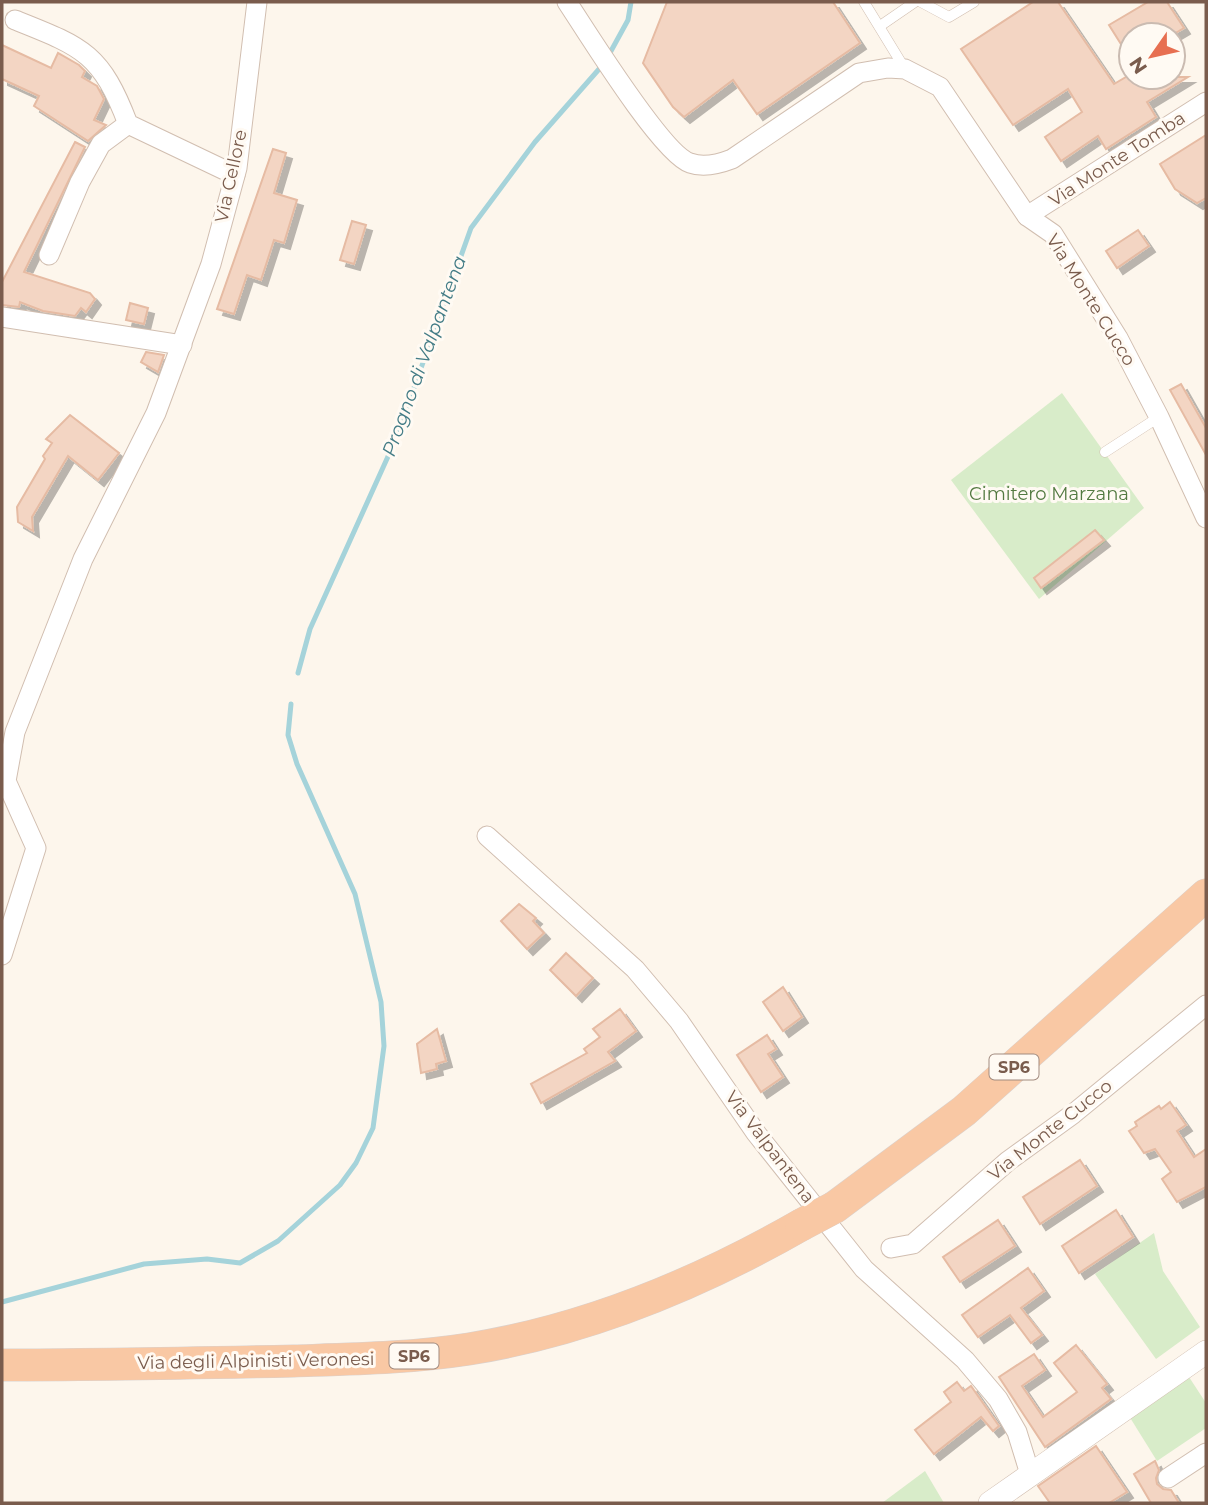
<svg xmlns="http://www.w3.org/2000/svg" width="1208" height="1505" viewBox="0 0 1208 1505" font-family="Montserrat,sans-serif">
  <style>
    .green { fill: #d8ecc9 }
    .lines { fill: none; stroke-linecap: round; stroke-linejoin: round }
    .stream { stroke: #a5d3da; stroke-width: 5 }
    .building { fill: #f3d5c3; stroke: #e6bba3; stroke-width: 2; filter: url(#shadow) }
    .service-casing { stroke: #d1beb0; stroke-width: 11 }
    .minor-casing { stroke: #d1beb0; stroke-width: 21 }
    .tertiary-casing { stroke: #d1beb0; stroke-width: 24 }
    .trunk-casing { stroke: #dad1cd; stroke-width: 33 }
    .service { stroke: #fff; stroke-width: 10 }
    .minor { stroke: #fff; stroke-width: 19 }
    .tertiary { stroke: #fff; stroke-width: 23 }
    .trunk { stroke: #f9c8a4; stroke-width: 32 }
    .trunk-bridge-casing { stroke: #dad1cd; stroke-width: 33; stroke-linecap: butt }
    .trunk-bridge { stroke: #f9c8a4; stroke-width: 32 }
    .labels { text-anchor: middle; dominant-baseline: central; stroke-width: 6; stroke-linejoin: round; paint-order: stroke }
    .shield { fill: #fffaf3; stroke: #a28b7f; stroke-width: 2 }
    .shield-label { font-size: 16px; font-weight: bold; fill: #7a5c4d }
    .street-label { font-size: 18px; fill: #7a5c4d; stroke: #fffaf3 }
    .park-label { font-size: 18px; fill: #537a41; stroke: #fffaf3 }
    .water-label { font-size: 19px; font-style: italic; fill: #437c86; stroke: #fffaf3 }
  </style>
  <defs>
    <filter id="shadow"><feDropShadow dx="6" dy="6" stdDeviation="0" flood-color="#0004"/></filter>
  </defs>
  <rect width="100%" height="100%" fill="#fdf6ec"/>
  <!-- green -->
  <g class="green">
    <path d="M1062,393L1144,508L1039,599L951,480Z"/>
    <path d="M1154,1233L1163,1271L1200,1327L1156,1359L1095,1274Z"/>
    <path d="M1189,1377L1206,1403V1428L1157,1461L1129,1416Z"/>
    <path d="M925,1471L944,1503H882Z"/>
  </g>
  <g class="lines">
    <!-- stream -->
    <g class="stream">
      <path d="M611,51L628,20L631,2"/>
      <path d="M298,673L310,629L395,441L471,228L535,142L600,68"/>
      <path d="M2,1302L144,1264L207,1259L240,1263L278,1241L340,1185L356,1163L373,1128L384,1046L381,1002L355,894L297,764L288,735L291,704"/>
    </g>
  </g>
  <!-- building -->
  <g class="building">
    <path d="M667,2H833L860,43L757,114L733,80L684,117L673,107L643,63Z"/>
    <path d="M1033,2H1058L1114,84L1126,77H1188L1147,102L1156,117L1106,149L1098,136L1061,161L1045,137L1082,112L1068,89L1013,125L961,49Z"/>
    <path d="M1148,2H1167L1184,28L1172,35H1131V60L1109,25Z"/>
    <path d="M2,45L51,68L58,53L79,65L85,71L82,77L97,86L104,99L94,120L106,125L88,141L34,106L39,96L2,79Z"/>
    <path d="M1206,135V198L1197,203L1175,189L1160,164Z"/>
    <path d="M75,142L85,147L24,272L90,293L95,299L86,312L81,308L75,316L43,311L20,302L19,307L2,305V282Z"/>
    <path d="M273,149L286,153L274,193L297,200L284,243L274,240L261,280L247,275L234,314L217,309Z"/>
    <path d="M352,221L366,225L354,264L340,260Z"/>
    <path d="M1138,230L1149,246L1117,268L1106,251Z"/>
    <path d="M130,303L148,308L144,324L126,320Z"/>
    <path d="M146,352L164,355L158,372L141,362Z"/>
    <path d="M1181,384L1206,428V455L1170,390Z"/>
    <path d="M70,415L119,453L98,480L68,456L32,517L33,531L18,522L17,507L45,459L43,456L52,443L46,439Z"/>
    <path d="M1095,530L1104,540L1041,588L1034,578Z"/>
    <path d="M519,904L536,918L533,921L544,933L527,949L501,921Z"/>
    <path d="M566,953L593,978L576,996L550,970Z"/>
    <path d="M783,987L802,1017L783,1031L763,1002Z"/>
    <path d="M620,1009L636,1031L608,1052L615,1061L541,1103L531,1084L587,1053L584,1049L600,1037L593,1029Z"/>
    <path d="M437,1029L446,1061L436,1064L437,1069L421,1073L417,1044Z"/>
    <path d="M767,1035L776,1049L768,1054L783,1077L761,1092L737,1055Z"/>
    <path d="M1170,1102L1186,1125L1177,1131L1194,1157L1206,1149V1187L1177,1202L1162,1179L1171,1172L1155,1149L1144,1153L1129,1131L1137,1126L1135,1122L1159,1106L1161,1109Z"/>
    <path d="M1080,1160L1097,1186L1040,1224L1023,1197Z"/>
    <path d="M1116,1210L1133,1237L1079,1273L1062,1246Z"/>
    <path d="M998,1220L1015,1246L960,1282L943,1257Z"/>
    <path d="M1028,1268L1044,1291L1021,1308L1042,1335L1031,1343L1010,1315L978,1337L962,1315Z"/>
    <path d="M1076,1345L1107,1384L1102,1388L1111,1399L1045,1447L999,1377L1034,1354L1045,1370L1022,1386L1043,1417L1077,1392L1054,1363Z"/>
    <path d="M957,1382L964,1391L971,1386L999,1426L993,1431L981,1417L934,1454L915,1430L951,1402L944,1392Z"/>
    <path d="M1096,1446L1127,1492L1109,1503H1050L1038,1486Z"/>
    <path d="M1155,1461L1159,1470L1156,1478L1157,1484L1163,1489L1171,1490L1179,1503H1151L1134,1474Z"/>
  </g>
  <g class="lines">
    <defs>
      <g id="service">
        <path d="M864,2L905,69"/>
        <path d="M921,2L949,17L974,2"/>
        <path d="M880,26L915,2"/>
        <path d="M1105,452L1159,417"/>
      </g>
      <g id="minor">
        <path d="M567,2C587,32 662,154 690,163C704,168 719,164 732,159L859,73L888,68L905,69L940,87L1027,216L1053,234L1118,338L1159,417L1206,518"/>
        <path d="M15,20C83,47 101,53 128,124L235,175"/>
        <path d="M1027,216L1206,102"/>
        <path d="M49,255L80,182L101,144L128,124"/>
        <path d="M2,317L182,345"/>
        <path d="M487,836L635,969L679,1021L756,1133L864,1269L965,1360L998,1399L1017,1432L1030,1474"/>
        <path d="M2,955L36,848L6,781L15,732L83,559L156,413L211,264L237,168L257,2"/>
        <path d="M891,1248L913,1244L1008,1161L1073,1114L1206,1005"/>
        <path d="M1168,1478L1206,1453"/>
      </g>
      <path id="tertiary" d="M990,1503L1206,1352"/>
      <g id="trunk">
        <path d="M835,1207L964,1111L1206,895"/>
        <path d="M2,1365C99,1365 197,1363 294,1361C353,1359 411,1358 469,1349C587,1330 698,1284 801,1225"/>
      </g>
    </defs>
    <!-- service casing -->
    <use href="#service" class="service-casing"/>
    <!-- minor casing -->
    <use href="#minor" class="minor-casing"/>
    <!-- tertiary casing -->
    <use href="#tertiary" class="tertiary-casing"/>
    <!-- trunk casing -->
    <use href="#trunk" class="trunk-casing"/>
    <!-- service -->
    <use href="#service" class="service"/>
    <!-- minor -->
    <use href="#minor" class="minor"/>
    <!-- tertiary -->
    <use href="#tertiary" class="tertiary"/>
    <!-- trunk -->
    <use href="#trunk" class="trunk"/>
    <defs>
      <path id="trunk-bridge" d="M801,1225L835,1207"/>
    </defs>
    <!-- trunk-bridge casing -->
    <use href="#trunk-bridge" class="trunk-bridge-casing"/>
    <!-- trunk-bridge -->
    <use href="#trunk-bridge" class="trunk-bridge"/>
  </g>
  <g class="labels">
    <!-- shield labels -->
    <g class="shield">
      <rect x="989.5" y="1054.5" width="49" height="25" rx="5"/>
      <rect x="389.5" y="1343.5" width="49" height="25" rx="5"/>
    </g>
    <g class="shield-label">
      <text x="1014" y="1067">SP6</text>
      <text x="414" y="1356">SP6</text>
    </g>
    <!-- street labels -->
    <g class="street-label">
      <text transform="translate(1117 159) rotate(-33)">Via Monte Tomba</text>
      <text transform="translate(231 176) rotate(-78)">Via Cellore</text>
      <text transform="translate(1091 300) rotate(58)">Via Monte Cucco</text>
      <text transform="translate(1050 1130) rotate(-38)">Via Monte Cucco</text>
      <text transform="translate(770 1147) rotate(53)">Via Valpantena</text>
      <text transform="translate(256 1361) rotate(-1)">Via degli Alpinisti Veronesi</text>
    </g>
    <!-- park labels -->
    <g class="park-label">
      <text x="1049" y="494">Cimitero Marzana</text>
    </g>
    <!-- water labels -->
    <g class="water-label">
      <text transform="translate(424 356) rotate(-70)">Progno di Valpantena</text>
    </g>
  </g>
  <!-- border -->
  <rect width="1208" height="1505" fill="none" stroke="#7a5c4d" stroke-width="7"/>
  <!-- north arrow -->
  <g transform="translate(1152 56) rotate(236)"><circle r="33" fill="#fffaf3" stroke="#cabbb1" stroke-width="2"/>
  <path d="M0-5L12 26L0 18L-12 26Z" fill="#e76f51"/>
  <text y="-10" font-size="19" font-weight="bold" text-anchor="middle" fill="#7a5c4d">N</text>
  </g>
</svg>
